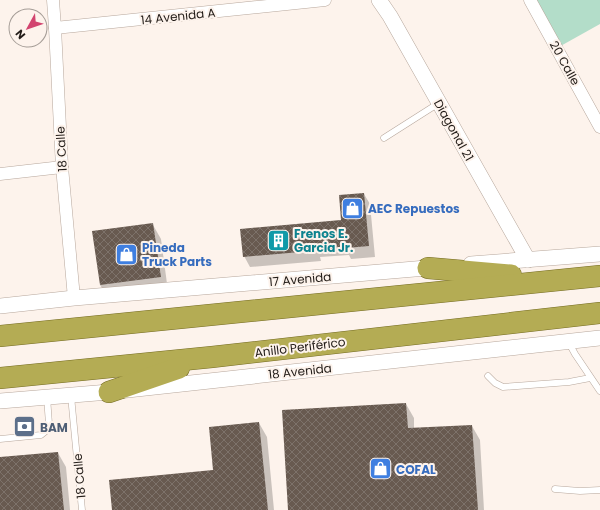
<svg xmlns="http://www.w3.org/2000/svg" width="600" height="510" viewBox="0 0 600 510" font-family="Poppins,sans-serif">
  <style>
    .green { fill: #b3ddc9 }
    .shadow { fill: #0003 }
    .building { fill: url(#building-cross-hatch) }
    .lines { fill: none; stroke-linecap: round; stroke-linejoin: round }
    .service-casing { stroke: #b7a79c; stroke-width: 7 }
    .minor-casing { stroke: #b7a79c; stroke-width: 13 }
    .tertiary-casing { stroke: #b7a79c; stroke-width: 16 }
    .trunk-casing { stroke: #756c23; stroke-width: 22 }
    .service { stroke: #fff; stroke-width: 6 }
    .minor { stroke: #fff; stroke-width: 12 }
    .tertiary { stroke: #fff; stroke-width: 15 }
    .trunk { stroke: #b4ac54; stroke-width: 21 }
    .labels { text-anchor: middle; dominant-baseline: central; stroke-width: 4; stroke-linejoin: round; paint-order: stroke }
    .street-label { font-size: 12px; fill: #211b17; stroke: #fdf3ec }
    .shop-label { font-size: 12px; font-weight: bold; fill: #366cbe; stroke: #fdf3ec; text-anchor: start }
    .culture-label { font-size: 12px; font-weight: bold; fill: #0d838f; stroke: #fdf3ec; text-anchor: start }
    .service-label { font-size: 12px; font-weight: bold; fill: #4e5e75; stroke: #fdf3ec; text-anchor: start }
  </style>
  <defs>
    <pattern id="building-cross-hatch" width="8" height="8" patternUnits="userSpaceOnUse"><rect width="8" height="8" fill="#685a50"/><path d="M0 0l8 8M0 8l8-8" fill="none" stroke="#7d726a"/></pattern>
  </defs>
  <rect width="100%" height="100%" fill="#fdf3ec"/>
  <!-- green -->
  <path class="green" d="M530,0H600V24L557,48Z"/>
  <!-- shadow -->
  <g class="shadow">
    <path d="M364,194L370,204L375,257L351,259L349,255L320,257L321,261L250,267L244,256L341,221Z"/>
    <path d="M153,225L161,239L168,291L109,299L100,285Z"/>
    <path d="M406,404L414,418V429L472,426L480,440L484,510H289Z"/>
    <path d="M259,423L267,437L274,510H113L214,471Z"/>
    <path d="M58,453L66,467L70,510H0V458Z"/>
  </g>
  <!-- building -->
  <g class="building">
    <path d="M364,193L369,246L243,257L240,229L341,220L339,195Z"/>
    <path d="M153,223L161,277L100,285L92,231Z"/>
    <path d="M406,403L408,428L472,425L478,510H288L282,410Z"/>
    <path d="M259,422L268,510H112L109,480L213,470L209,427Z"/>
    <path d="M58,452L64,510H0V457Z"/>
  </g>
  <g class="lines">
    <defs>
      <g id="service">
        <path d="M384,138L439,103"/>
        <path d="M569,343L575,354L600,391"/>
        <path d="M488,376L495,383L503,387L569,382L590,378"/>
        <path d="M71,396L82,510"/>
        <path d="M0,439L41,435L46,431L49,424L47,397"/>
        <path d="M555,489L580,491L600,490"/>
      </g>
      <g id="minor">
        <path d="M53,0L55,28L62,167L74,298"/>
        <path d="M530,0L600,127"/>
        <path d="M55,28L325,0"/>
        <path d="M0,174L62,167"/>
      </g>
      <g id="tertiary">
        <path d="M379,0L390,16L528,260"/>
        <path d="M471,264L600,254"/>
        <path d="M0,306L74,298L438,267"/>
        <path d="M0,401L109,392L600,338"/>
      </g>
      <g id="trunk">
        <path d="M428,268L511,275"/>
        <path d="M0,336L600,276"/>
        <path d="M0,378L212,357L600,313"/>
        <path d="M109,392L179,368"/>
      </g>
    </defs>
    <!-- service casing -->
    <use href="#service" class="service-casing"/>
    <!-- minor casing -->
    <use href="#minor" class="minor-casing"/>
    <!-- tertiary casing -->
    <use href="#tertiary" class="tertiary-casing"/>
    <!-- trunk casing -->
    <use href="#trunk" class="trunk-casing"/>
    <!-- service -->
    <use href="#service" class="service"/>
    <!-- minor -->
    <use href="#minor" class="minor"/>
    <!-- tertiary -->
    <use href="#tertiary" class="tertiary"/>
    <!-- trunk -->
    <use href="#trunk" class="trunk"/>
  </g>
  <!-- icons -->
  <defs>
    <symbol id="shop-square" viewBox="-11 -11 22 22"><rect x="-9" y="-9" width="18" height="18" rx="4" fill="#3f7fe0" stroke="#fdf3ec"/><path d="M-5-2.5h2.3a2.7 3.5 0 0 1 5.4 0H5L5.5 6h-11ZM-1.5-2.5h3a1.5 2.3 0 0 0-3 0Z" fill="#fff"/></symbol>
    <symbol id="building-square" viewBox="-11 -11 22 22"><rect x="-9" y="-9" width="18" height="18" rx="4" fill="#0f9aa8" stroke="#fdf3ec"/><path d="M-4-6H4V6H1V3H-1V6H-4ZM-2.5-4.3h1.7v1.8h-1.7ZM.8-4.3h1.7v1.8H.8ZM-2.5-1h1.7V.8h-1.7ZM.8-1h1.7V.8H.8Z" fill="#fff"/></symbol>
    <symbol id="bank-square" viewBox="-11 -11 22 22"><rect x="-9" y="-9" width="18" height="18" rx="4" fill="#5c6f8a" stroke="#fdf3ec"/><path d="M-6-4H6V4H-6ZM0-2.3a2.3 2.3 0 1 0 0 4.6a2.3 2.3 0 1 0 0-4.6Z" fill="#fff"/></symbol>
  </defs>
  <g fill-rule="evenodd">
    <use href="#shop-square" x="340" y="196" width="25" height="25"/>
    <use href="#building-square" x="266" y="228" width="25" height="25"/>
    <use href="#shop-square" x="114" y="242" width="25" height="25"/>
    <use href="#bank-square" x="12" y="414" width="25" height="25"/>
    <use href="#shop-square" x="368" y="456" width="25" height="25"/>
  </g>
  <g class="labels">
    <!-- street labels -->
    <g class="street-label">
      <text transform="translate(178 16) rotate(-6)">14 Avenida A</text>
      <text transform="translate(565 63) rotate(61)">20 Calle</text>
      <text transform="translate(454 130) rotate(61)">Diagonal 21</text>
      <text transform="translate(61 149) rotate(-93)">18 Calle</text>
      <text transform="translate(300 279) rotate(-5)">17 Avenida</text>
      <text transform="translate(300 347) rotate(-7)">Anillo Periférico</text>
      <text transform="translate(300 371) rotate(-6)">18 Avenida</text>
      <text transform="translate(79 476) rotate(-95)">18 Calle</text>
    </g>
    <!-- shop labels -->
    <g class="shop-label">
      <text x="368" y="208">AEC Repuestos</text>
      <text x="142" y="247">Pineda<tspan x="142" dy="14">Truck Parts</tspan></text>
      <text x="396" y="469">COFAL</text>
    </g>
    <!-- culture labels -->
    <g class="culture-label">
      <text x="294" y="233">Frenos E.<tspan x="294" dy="14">Garcia Jr.</tspan></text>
    </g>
    <!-- service labels -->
    <g class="service-label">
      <text x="40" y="427">BAM</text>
    </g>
  </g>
  <!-- north arrow -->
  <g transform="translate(28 28) rotate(230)"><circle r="19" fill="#fdf3ec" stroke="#a59d97"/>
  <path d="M0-3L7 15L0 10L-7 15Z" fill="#d2446f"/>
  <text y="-6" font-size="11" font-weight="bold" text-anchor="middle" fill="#211b17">N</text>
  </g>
</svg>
